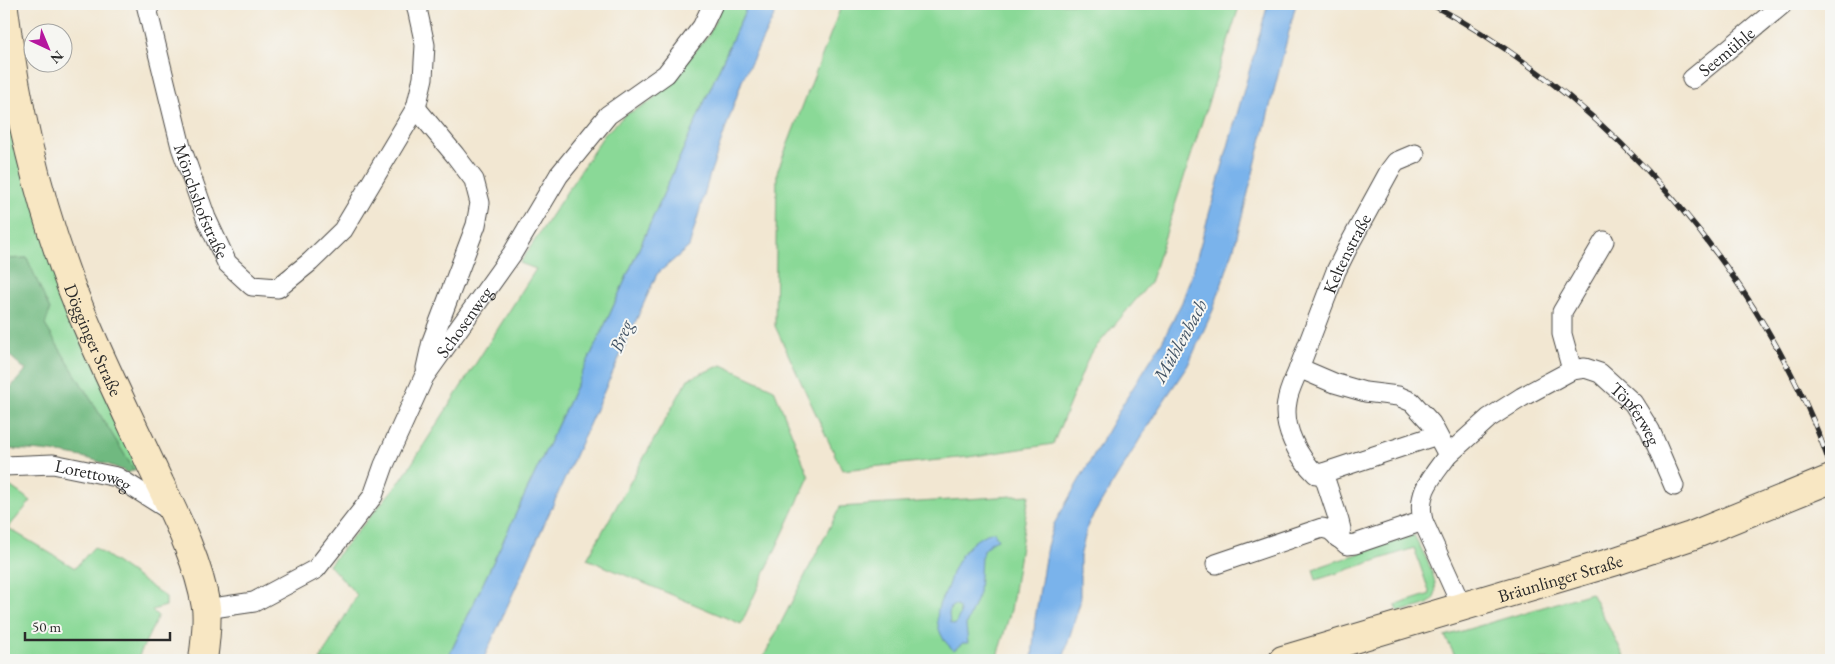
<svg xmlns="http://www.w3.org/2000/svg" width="1835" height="664" viewBox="0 0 1835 664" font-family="'EB Garamond',serif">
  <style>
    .green { fill: #8ad997; stroke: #5a8261 }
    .forest { fill: #6fb980; stroke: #4d7256 }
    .water { fill: #7ab3eb; stroke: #526f8b; fill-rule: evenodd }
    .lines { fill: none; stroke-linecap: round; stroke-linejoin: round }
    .minor-casing { stroke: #494744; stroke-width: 21 }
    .secondary-casing { stroke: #494744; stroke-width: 30 }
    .minor { stroke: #fff; stroke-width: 19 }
    .secondary { stroke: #f8e7c3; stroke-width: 28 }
    .rail-casing { stroke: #2b2b2b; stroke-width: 5.5 }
    .rail { stroke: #f6f6f2; stroke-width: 4; stroke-dasharray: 11; stroke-linecap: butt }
    .labels { text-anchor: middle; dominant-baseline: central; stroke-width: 4; stroke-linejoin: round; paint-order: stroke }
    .street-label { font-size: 18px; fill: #2b2b2b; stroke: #f6f6f2 }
    .water-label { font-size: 19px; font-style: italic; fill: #435465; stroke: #f6f6f2 }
  </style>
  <rect width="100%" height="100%" fill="#f6f6f2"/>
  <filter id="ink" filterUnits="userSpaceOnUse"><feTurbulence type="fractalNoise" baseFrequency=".02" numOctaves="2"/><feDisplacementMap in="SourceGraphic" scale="10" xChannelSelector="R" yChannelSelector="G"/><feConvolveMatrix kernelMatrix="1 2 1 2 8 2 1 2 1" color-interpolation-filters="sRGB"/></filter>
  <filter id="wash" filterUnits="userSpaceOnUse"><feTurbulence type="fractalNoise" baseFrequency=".0096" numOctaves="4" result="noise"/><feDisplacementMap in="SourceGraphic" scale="20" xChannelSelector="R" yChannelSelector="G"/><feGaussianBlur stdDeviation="1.12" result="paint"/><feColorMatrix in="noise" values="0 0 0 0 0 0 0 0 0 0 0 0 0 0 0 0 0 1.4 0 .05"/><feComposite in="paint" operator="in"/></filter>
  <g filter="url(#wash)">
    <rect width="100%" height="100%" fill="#f2e7d2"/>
    <!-- green -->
    <g class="green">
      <path d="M723,4H748L609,316L447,660H320L357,595L329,565L402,479L536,269L520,263L604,135L625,115L647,104L668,85L709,34Z"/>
      <path d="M842,4H1240L1150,283L1090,354L1053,444L968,457L842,470L775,326L777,172Z"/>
      <path d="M4,84L141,466L134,470L45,325L27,258L4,259Z"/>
      <path d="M722,365L774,389L809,477L741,624L587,559L688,379Z"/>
      <path d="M4,482L31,501L8,528L75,568L94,547L166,597V606L152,610L158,616L137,660H4Z"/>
      <path d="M1029,495L1011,610L996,660H762L840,507Z"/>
      <path d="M1414,535C1421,549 1448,592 1429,603C1421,608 1408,609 1398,612L1396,605L1430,594L1414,548L1316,580L1313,569Z"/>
      <path d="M1591,593L1626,660H1457L1445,636Z"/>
    </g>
    <!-- forest -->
    <path class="forest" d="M27,258L50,310L45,325L134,470L128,473C90,454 46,450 4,449V395L26,370L4,351V259Z"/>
    <!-- water -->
    <g class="water">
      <path d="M748,4H780L742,81L710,174L689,247L657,274L483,660H447L609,316Z"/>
      <path d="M1268,4H1296L1234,248L1213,310L1188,365L1157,411L1088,524L1080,557V603L1064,655L1063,660H1032L1035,619L1047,546L1054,524L1124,402L1162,342L1182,302L1193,271Z"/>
      <path d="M994,532L998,539L991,542L984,551L981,558L979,593L966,625L968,643H963L954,650C940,640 934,622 939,605C941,599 945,594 947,588C950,581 951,573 955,566C962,551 977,535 994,532ZM955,605L959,608L960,614L955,625L950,623L949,614L951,607Z"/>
    </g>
  </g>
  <g filter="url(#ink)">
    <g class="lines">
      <defs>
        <g id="minor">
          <path id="s1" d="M146,4L181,147L206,218L227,263L252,286L278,288L310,262L343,230L416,108L423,78L425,45L416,4"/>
          <path id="s2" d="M1692,79L1783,4"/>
          <path d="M416,108L455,155L474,180L480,203L476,225L432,341L426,368"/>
          <path id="s3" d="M1299,368L1336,271L1349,245L1390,170L1396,162L1415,154"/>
          <path d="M1572,370L1562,334V312L1604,241"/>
          <path d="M1437,435L1323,473L1316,474C1298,457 1282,427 1287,402C1288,391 1295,379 1299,368L1334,383L1365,392L1398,396L1412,402L1431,423L1448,455C1432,477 1416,492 1423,521L1462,607"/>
          <path id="s4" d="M1448,455L1489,418L1522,397L1572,370L1585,368L1600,373L1633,403L1650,430L1674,486"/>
          <path id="s5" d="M4,466L53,464L117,477L174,513"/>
          <path d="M1323,473L1339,521L1341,529L1338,538"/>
          <path d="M1216,564L1322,528L1330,530L1347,545L1355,544L1423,521"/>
          <path id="s6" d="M206,609L254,602L316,569L373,496L384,465L424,377L512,254L559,175L608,115L666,74L702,27L713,4"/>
        </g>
        <g id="secondary">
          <path id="s7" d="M4,9C18,121 45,230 90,333C112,384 137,434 160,484C179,523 199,564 206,607C208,622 205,645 203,660"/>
          <path id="s8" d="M1283,660L1616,561L1691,536L1831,479"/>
        </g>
      </defs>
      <!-- minor casing -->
      <use href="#minor" class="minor-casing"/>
      <!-- secondary casing -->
      <use href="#secondary" class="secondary-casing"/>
      <!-- minor -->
      <use href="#minor" class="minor"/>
      <!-- secondary -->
      <use href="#secondary" class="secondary"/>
      <defs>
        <path id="rail" d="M1431,4C1570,78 1685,192 1766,328C1792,372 1815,419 1831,468"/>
      </defs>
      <!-- rail casing -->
      <use href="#rail" class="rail-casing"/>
      <!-- rail -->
      <use href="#rail" class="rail"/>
    </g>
  </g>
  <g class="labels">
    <!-- street labels -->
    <g class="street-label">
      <text stroke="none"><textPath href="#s2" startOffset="44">Seemühle</textPath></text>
      <text stroke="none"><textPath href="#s1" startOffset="205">Mönchshofstraße</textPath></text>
      <text stroke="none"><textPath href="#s3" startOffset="124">Keltenstraße</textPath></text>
      <text stroke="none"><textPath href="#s6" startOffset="409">Schosenweg</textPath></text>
      <text stroke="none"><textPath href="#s7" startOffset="344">Dögginger Straße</textPath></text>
      <text stroke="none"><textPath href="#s4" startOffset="235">Töpferweg</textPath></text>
      <text stroke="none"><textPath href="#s5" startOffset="91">Lorettoweg</textPath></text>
      <text stroke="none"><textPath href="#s8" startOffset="289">Bräunlinger Straße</textPath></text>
    </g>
    <!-- water labels -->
    <g class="water-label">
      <text transform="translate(621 336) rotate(-68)">Breg</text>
      <text transform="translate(1180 341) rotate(-61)">Mühlenbach</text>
    </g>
  </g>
  <!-- margin -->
  <rect width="1835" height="664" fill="none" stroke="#f6f6f2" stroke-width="20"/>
  <!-- north arrow -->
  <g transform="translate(48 48) rotate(136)"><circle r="24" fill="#f6f6f2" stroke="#a5a5a2"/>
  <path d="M0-4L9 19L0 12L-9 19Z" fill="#b5179e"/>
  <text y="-8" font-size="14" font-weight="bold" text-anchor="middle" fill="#2b2b2b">N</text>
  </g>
  <!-- scale -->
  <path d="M25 632v8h145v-8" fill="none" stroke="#2b2b2b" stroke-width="2.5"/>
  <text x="32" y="632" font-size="15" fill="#2b2b2b" stroke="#f6f6f2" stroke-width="4" paint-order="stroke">50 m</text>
</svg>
